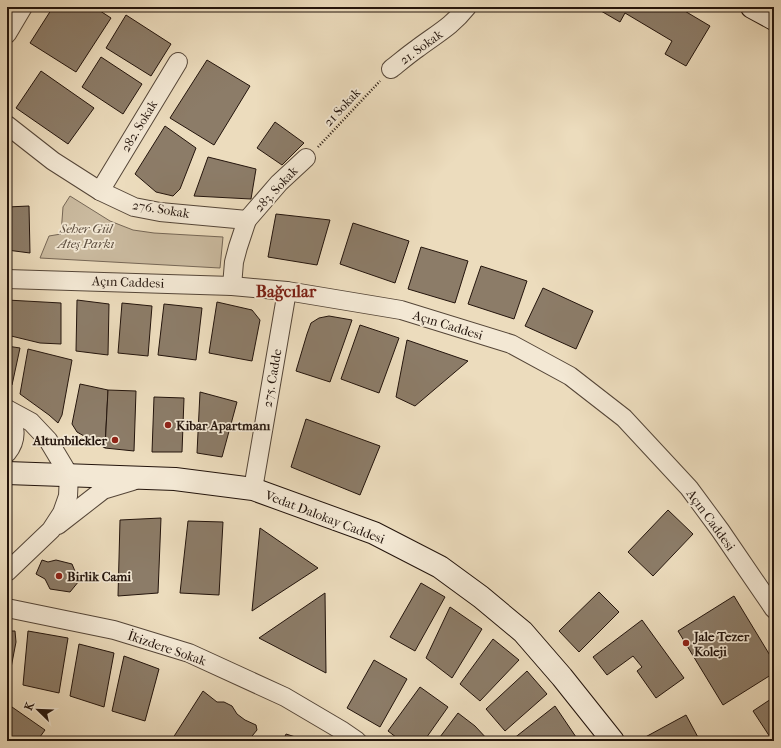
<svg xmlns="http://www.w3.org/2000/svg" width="781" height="748" viewBox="0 0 781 748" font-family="'IM FELL French Canon',serif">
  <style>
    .green { fill: #caba9f; stroke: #766756 }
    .building { fill: #8c7c68; stroke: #23140c }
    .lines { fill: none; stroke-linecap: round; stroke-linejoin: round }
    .street-casing { stroke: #554638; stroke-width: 20 }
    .secondary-casing { stroke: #23140c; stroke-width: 24 }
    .path { stroke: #23140c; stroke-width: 2.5; stroke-dasharray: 1 2; stroke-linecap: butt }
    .street { stroke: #f3e8d4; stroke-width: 18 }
    .secondary { stroke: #f3e8d4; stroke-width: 22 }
    .poi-dot { fill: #8f2418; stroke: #f3e8d4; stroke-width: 1.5 }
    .labels { text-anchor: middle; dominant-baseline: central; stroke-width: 3.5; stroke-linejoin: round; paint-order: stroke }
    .street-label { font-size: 13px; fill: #23140c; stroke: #f3e8d4 }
    .park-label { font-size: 13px; font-style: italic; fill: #5d4e3f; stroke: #f3e8d4 }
    .poi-label { font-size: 13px; font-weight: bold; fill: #23140c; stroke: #f3e8d4; text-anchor: start }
    .district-label { font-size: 17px; font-weight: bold; fill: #7a1f14; stroke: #f3e8d4 }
  </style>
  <rect width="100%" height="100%" fill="#ecdcbd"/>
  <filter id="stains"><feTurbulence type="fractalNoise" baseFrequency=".005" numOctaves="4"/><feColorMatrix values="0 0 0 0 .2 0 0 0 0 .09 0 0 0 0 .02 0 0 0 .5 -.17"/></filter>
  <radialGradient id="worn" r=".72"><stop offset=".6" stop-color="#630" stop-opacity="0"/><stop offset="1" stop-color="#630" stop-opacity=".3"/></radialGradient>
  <!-- green -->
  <path class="green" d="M70,196L110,221L133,230L154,233L223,237L220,268L40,258L49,236L61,234L63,207Z"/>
  <!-- building -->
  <g class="building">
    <path d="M53,7H94L111,18L76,72L30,43Z"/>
    <path d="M604,7H678L710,26L686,66L665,54L672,41L625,13L620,22L601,11Z"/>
    <path d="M126,15L171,44L151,76L106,48Z"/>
    <path d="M101,57L142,84L123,114L82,87Z"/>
    <path d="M207,60L250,86L214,145L170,118Z"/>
    <path d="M41,71L94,108L68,144L16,108Z"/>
    <path d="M275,122L304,143L282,165L257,148Z"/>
    <path d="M165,126L196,148L180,189L173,196L156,192L135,174Z"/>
    <path d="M208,157L256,169L251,199L194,196Z"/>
    <path d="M29,206L30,253L7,250V207Z"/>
    <path d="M276,214L330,220L317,265L268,257Z"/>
    <path d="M353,223L409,241L395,283L340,264Z"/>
    <path d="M421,247L468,261L455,303L408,289Z"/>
    <path d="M481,266L527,281L514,319L468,304Z"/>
    <path d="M543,288L593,311L576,349L525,326Z"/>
    <path d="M7,300L61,303V344L40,343L7,335Z"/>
    <path d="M77,300L109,304L108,355L76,351Z"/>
    <path d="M217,302L252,310L260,320L252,361L209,353Z"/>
    <path d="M122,303L152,306L148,356L118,353Z"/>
    <path d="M164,304L202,308L196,360L158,355Z"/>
    <path d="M329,316L352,320L330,382L296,371L307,334L311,323L319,318Z"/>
    <path d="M360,325L399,338L379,393L341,379Z"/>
    <path d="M407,340L468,361L415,406L396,397Z"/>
    <path d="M7,346L20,348L12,385L7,383Z"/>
    <path d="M28,349L72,360L62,415L58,423L49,415L20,394Z"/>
    <path d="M80,384L108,390L105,448L77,432L72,424Z"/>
    <path d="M108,390L136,391L134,451L105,448Z"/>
    <path d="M200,392L237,402L222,457L197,453Z"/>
    <path d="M154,397L184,398L182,452H152Z"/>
    <path d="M306,419L380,446L360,495L291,467Z"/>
    <path d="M668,510L693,534L653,576L628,552Z"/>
    <path d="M161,518L158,593L118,596L120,520Z"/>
    <path d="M188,521L223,522L219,595L180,593Z"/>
    <path d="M260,528L318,568L252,611Z"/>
    <path d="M42,560L48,562L56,560L72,564L79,581L70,592L50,589L45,579L36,574Z"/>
    <path d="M421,583L445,597L415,651L390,637Z"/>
    <path d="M599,592L619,612L579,652L559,631Z"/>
    <path d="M325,593L326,673L259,638Z"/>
    <path d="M734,596L774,662V673L723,705L678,631Z"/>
    <path d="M450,607L482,629L452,678L426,658Z"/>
    <path d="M642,620L684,678L656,698L637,671L642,667L633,656L607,675L593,657Z"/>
    <path d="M7,631H15L16,642L10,673H7Z"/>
    <path d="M28,631L68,638L59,693L23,685Z"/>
    <path d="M493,639L519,660L480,701L460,684Z"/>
    <path d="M79,644L114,653L104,707L70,696Z"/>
    <path d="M124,656L159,669L145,721L112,711Z"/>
    <path d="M374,660L407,679L380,727L347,708Z"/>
    <path d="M527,671L547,694L505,731L486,709Z"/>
    <path d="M420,687L448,707L424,741H401L388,731Z"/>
    <path d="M203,691L217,702H224L232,706L237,714L245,720L256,725L257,730L248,741H171Z"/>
    <path d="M774,697V735L770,737L753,711Z"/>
    <path d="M555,706L576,737L568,741H515L513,739Z"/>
    <path d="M12,707L45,730L37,741H7V714Z"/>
    <path d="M458,713L475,726L489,741H437Z"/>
    <path d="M686,715L700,741H638Z"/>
    <path d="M286,734L308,741H283Z"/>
  </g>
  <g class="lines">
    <defs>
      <g id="street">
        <path d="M7,34L23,7"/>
        <path d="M391,69C400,62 408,55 418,48C438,33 451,27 467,7"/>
        <path d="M7,125L53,161L100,191L134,207L160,212L247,220L238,247L234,262L232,286"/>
        <path d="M100,191L178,62"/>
        <path d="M247,220L279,183L306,158"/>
        <path d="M7,279L232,286L287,291L401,310L511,344L570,376L624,418L689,488L720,530L774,609"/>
        <path d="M7,409L31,422L48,440L69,475L68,496L62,513L51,530L7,572"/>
        <path d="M7,410C15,425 19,438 7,453"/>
        <path d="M253,489L287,291"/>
        <path d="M58,525L103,490L133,481"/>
        <path d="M7,608L114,630L189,653L285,697L341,730L357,741"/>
      </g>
      <g id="secondary">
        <path d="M752,7L774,19"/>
        <path d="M7,473L175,479L253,489L374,533L440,567L481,597L523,632L562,677L613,741"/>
      </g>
    </defs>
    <!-- street casing -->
    <use href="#street" class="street-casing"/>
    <!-- secondary casing -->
    <use href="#secondary" class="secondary-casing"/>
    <!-- path -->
    <path class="path" d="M318,147L380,81"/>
    <!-- street -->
    <use href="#street" class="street"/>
    <!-- secondary -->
    <use href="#secondary" class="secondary"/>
  </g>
  <!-- markers -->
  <g class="poi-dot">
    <circle cx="168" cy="425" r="4"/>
    <circle cx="115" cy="440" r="4"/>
    <circle cx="59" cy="576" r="4"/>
    <circle cx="686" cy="643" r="4"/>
  </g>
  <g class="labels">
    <!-- street labels -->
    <g class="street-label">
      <text transform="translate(421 47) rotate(-36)">21. Sokak</text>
      <text transform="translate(342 107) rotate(-47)">21 Sokak</text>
      <text transform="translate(139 126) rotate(-59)">282. Sokak</text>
      <text transform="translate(276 189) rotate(-47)">283. Sokak</text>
      <text transform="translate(161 209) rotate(9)">276. Sokak</text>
      <text transform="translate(128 282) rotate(2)">Açın Caddesi</text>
      <text transform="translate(448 325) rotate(17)">Açın Caddesi</text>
      <text transform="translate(272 378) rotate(-80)">275. Cadde</text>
      <text transform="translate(325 517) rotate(21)">Vedat Dalokay Caddesi</text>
      <text transform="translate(711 520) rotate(54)">Açın Caddesi</text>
      <text transform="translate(167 648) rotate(19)">İkizdere Sokak</text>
    </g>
    <!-- park labels -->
    <g class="park-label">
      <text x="86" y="228">Seher Gül<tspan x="86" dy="15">Ateş Parkı</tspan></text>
    </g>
    <!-- poi labels -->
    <g class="poi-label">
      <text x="176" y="425">Kibar Apartmanı</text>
      <text x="107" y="440" text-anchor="end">Altunbilekler</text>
      <text x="67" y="576">Birlik Cami</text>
      <text x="694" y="636">Jale Tezer<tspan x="694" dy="15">Koleji</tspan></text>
    </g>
    <!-- district labels -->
    <g class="district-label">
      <text x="286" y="291">Bağcılar</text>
    </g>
  </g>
  <!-- margin -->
  <rect width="781" height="748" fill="none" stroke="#ecdcbd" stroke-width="24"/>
  <rect x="8" y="8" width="765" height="732" fill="none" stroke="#23140c" stroke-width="2"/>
  <rect x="12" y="12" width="757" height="724" fill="none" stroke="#23140c"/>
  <!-- north arrow -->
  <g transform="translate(38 710) rotate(293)" stroke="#f3e8d4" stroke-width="3" paint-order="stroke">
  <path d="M0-3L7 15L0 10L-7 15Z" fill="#23140c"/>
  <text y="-6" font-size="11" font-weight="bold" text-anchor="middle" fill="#23140c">K</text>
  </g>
  <rect width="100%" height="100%" filter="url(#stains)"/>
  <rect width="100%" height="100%" fill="url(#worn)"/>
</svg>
